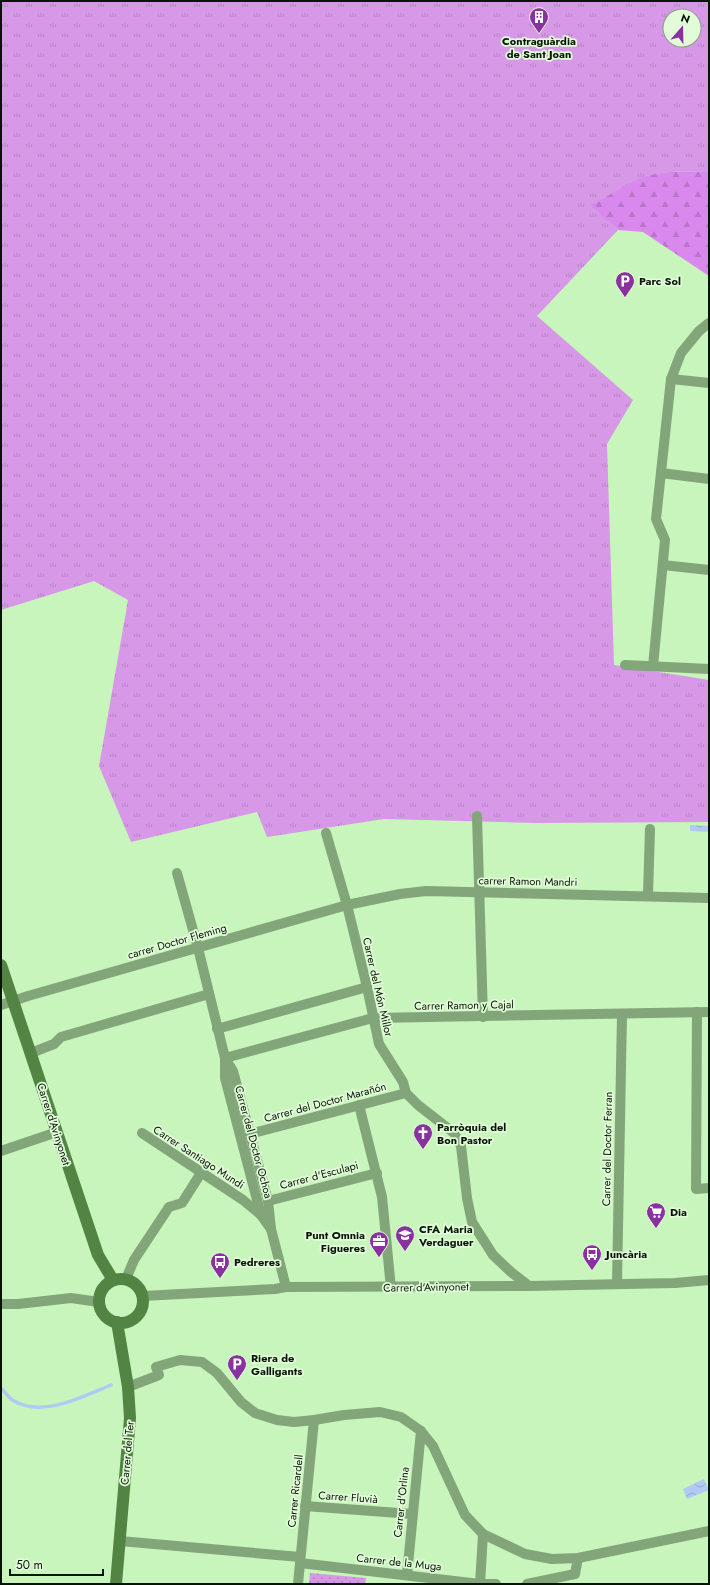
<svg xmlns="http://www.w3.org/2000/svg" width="710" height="1585" viewBox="0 0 710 1585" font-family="Jost,sans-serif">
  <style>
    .grass { fill: url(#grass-tufts); fill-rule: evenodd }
    .forest { fill: url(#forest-firs) }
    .park { fill: url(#park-dots) }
    .water { fill: url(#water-waves) }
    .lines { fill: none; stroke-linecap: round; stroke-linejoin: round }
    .stream { stroke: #b0caf3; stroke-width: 3.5 }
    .street { stroke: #83a57a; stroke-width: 10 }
    .secondary { stroke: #528544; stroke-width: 12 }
    .labels { text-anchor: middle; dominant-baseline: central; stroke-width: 3.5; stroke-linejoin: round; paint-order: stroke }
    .poi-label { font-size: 11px; font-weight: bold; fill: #061503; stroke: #e2fcda; text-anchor: start }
    .street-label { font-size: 11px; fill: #061503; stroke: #e2fcda }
  </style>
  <defs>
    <pattern id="grass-tufts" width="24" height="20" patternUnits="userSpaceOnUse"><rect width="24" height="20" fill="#d798e8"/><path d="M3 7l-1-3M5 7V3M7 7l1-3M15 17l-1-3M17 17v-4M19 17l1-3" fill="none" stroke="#b782c5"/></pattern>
    <pattern id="forest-firs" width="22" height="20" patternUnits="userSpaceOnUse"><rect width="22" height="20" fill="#d989ed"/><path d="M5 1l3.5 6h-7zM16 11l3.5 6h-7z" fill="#b975ca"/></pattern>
    <pattern id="park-dots" width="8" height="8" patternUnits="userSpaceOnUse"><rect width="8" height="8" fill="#d798e8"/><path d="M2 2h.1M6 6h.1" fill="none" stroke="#b782c5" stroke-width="1.8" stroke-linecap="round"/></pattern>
    <pattern id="water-waves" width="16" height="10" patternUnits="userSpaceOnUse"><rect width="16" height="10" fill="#b0caf3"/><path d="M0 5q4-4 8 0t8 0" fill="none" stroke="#96adcf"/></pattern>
  </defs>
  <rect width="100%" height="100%" fill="#c8f5bc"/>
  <!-- grass -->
  <path class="grass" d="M1,1H709V171C688,172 664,170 644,177C625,184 609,197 591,205L618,230L537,316L633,400L607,444L614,665L709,680V822L535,823L384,819L267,837L257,812L131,842L99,766L128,600L94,581L1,610ZM670,16H694V40H670Z"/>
  <!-- forest -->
  <path class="forest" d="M709,171V276L643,232L618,230L590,205C609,197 624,184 643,177C664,170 688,172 709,171Z"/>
  <!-- park -->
  <path class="park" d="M310,1573L366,1578L365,1584H309Z"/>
  <!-- water -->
  <g class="water">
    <path d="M690,825L709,826V832L690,831Z"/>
    <path d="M704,1479L709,1490L687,1499L683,1489Z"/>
  </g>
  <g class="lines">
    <!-- stream -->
    <path class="stream" d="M1,1388C5,1392 9,1398 14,1401C43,1418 84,1396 111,1385"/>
    <!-- street -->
    <g class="street">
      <path d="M671,379L709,383"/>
      <path d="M661,473L709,479"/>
      <path d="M663,565L709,570"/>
      <path d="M625,665L709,669"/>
      <path d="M653,666L665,540L656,519L671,379L681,353L699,331L709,323"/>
      <path d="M477,816L483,1017"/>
      <path d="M326,833L347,905L367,987L379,1044L403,1082L406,1093L418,1105L454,1133L461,1146L467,1198L472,1222L493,1255L511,1272L529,1286"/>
      <path d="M177,873L198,948L225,1058V1078L261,1215L271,1229"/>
      <path d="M648,895L650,829"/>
      <path d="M1,1005L28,996L347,905L400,894L426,891L709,898"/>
      <path d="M697,1012L696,1189L709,1188"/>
      <path d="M217,1029L367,987"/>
      <path d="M31,1053L54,1044L61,1037L209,994"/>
      <path d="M225,1058L373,1018L709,1012"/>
      <path d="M225,1058L233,1071L250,1134L268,1201L271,1229L286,1287"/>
      <path d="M359,1105L382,1197L391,1288"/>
      <path d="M142,1133L243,1200L261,1215"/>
      <path d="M250,1134L406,1093"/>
      <path d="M1,1151L57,1132"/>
      <path d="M268,1201L377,1173"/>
      <path d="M126,1279L134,1260L169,1207L182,1203L201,1173"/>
      <path d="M617,1284L622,1014"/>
      <path d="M143,1296L275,1289L286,1287L529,1286L675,1283L709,1280"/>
      <path d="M1,1304H18L71,1298L99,1302"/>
      <path d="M128,1387L159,1375L156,1367L180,1360L202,1362L217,1373L241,1402L255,1413L277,1420L294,1422L314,1420L344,1415L380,1412L401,1417L421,1431L433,1446L465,1515L483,1534L525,1554L552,1559L578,1558L709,1531"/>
      <path d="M305,1506L412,1514"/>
      <path d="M120,1541L300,1557"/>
      <path d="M300,1563L480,1584H496"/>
      <path d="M407,1575L421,1431"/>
      <path d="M298,1584L314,1420"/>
      <path d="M480,1584L483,1534"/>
      <path d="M527,1584L575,1574L578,1558"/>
    </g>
    <!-- secondary -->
    <g class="secondary">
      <path d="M1,965L98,1255L113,1280"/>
      <circle cx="121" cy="1301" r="22"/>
      <path d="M116,1584L130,1418L128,1387L117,1322"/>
    </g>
  </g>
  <!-- icons -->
  <defs>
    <symbol id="building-pin" viewBox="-11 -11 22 30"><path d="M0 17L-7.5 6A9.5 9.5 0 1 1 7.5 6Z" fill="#89329f" stroke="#e2fcda"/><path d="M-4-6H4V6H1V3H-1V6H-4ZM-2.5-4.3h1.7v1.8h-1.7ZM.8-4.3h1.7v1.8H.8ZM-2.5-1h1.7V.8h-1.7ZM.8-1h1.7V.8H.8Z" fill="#fff"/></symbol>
    <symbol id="parking-pin" viewBox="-11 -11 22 30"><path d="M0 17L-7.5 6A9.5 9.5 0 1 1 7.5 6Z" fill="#89329f" stroke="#e2fcda"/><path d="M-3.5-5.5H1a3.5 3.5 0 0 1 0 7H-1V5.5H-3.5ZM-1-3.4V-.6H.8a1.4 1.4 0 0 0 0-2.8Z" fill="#fff"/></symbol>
    <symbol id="church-pin" viewBox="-11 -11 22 30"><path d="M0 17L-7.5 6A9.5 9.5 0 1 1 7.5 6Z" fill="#89329f" stroke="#e2fcda"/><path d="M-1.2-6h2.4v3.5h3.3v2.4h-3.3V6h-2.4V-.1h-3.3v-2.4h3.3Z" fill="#fff"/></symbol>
    <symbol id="supermarket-pin" viewBox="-11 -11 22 30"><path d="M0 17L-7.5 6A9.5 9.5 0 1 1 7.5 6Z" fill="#89329f" stroke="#e2fcda"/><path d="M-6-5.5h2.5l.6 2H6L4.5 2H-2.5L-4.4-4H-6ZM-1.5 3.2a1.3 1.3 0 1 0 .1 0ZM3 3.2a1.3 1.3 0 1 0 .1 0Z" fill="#fff"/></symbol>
    <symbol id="school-pin" viewBox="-11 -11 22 30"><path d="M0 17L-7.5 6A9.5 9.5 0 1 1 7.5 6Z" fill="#89329f" stroke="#e2fcda"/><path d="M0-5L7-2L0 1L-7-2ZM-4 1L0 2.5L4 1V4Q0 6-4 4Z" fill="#fff"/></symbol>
    <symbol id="office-pin" viewBox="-11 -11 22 30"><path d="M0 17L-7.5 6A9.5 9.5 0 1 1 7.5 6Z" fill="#89329f" stroke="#e2fcda"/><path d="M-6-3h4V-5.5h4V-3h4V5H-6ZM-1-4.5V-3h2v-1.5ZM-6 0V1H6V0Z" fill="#fff"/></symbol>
    <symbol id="bus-pin" viewBox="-11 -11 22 30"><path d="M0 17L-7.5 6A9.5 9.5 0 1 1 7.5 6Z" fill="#89329f" stroke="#e2fcda"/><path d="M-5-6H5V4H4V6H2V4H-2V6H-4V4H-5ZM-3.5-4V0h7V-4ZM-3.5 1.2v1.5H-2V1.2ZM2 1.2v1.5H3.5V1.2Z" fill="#fff"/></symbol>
  </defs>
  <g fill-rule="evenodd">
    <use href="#building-pin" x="528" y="6" width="22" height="30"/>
    <use href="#parking-pin" x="614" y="270" width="22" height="30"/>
    <use href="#church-pin" x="412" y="1122" width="22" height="30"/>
    <use href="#supermarket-pin" x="645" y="1201" width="22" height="30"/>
    <use href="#school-pin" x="394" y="1224" width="22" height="30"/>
    <use href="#office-pin" x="368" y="1230" width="22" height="30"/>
    <use href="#bus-pin" x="581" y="1243" width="22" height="30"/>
    <use href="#bus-pin" x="209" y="1251" width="22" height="30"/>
    <use href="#parking-pin" x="226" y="1353" width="22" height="30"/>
  </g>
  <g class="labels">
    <!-- poi labels -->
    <g class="poi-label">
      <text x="539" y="41" text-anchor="middle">Contraguàrdia<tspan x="539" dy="13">de Sant Joan</tspan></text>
      <text x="639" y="281">Parc Sol</text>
      <text x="437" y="1127">Parròquia del<tspan x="437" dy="13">Bon Pastor</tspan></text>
      <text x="670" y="1212">Dia</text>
      <text x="419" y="1229">CFA Maria<tspan x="419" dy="13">Verdaguer</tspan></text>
      <text x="365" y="1235" text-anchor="end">Punt Omnia<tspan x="365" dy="13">Figueres</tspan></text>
      <text x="606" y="1254">Juncària</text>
      <text x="234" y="1262">Pedreres</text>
      <text x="251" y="1358">Riera de<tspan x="251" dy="13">Galligants</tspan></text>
    </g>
    <!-- street labels -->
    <g class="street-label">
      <text transform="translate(528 881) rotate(1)">carrer Ramon Mandri</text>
      <text transform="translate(177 941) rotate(-16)">carrer Doctor Fleming</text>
      <text transform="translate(378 987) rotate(77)">Carrer del Món Millor</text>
      <text transform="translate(464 1005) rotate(-1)">Carrer Ramon y Cajal</text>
      <text transform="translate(325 1102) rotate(-15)">Carrer del Doctor Marañón</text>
      <text transform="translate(54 1124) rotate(72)">Carrer d'Avinyonet</text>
      <text transform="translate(254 1142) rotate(75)">Carrer del Doctor Ochoa</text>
      <text transform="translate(607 1149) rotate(-89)">Carrer del Doctor Ferran</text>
      <text transform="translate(199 1157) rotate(33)">Carrer Santiago Mundi</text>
      <text transform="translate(319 1175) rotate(-15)">Carrer d'Esculapi</text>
      <text transform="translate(426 1287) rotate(-1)">Carrer d'Avinyonet</text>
      <text transform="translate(127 1453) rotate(-85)">Carrer del Ter</text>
      <text transform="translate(295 1491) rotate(-84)">Carrer Ricardell</text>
      <text transform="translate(348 1497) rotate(4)">Carrer Fluvià</text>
      <text transform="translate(401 1502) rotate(-84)">Carrer d'Orlina</text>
      <text transform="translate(399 1562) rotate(6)">Carrer de la Muga</text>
    </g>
  </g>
  <!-- border -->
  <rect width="710" height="1585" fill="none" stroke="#061503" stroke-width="4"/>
  <!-- north arrow -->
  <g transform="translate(682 28) rotate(20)"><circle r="19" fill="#e2fcda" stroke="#8aa084"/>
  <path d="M0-3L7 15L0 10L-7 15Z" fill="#89329f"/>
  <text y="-6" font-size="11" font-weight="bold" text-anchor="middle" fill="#061503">N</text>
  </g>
  <!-- scale -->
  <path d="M10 1569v6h93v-6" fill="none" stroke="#061503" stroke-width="2"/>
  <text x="16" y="1569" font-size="12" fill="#061503" stroke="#e2fcda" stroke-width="3" paint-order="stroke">50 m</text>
</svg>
